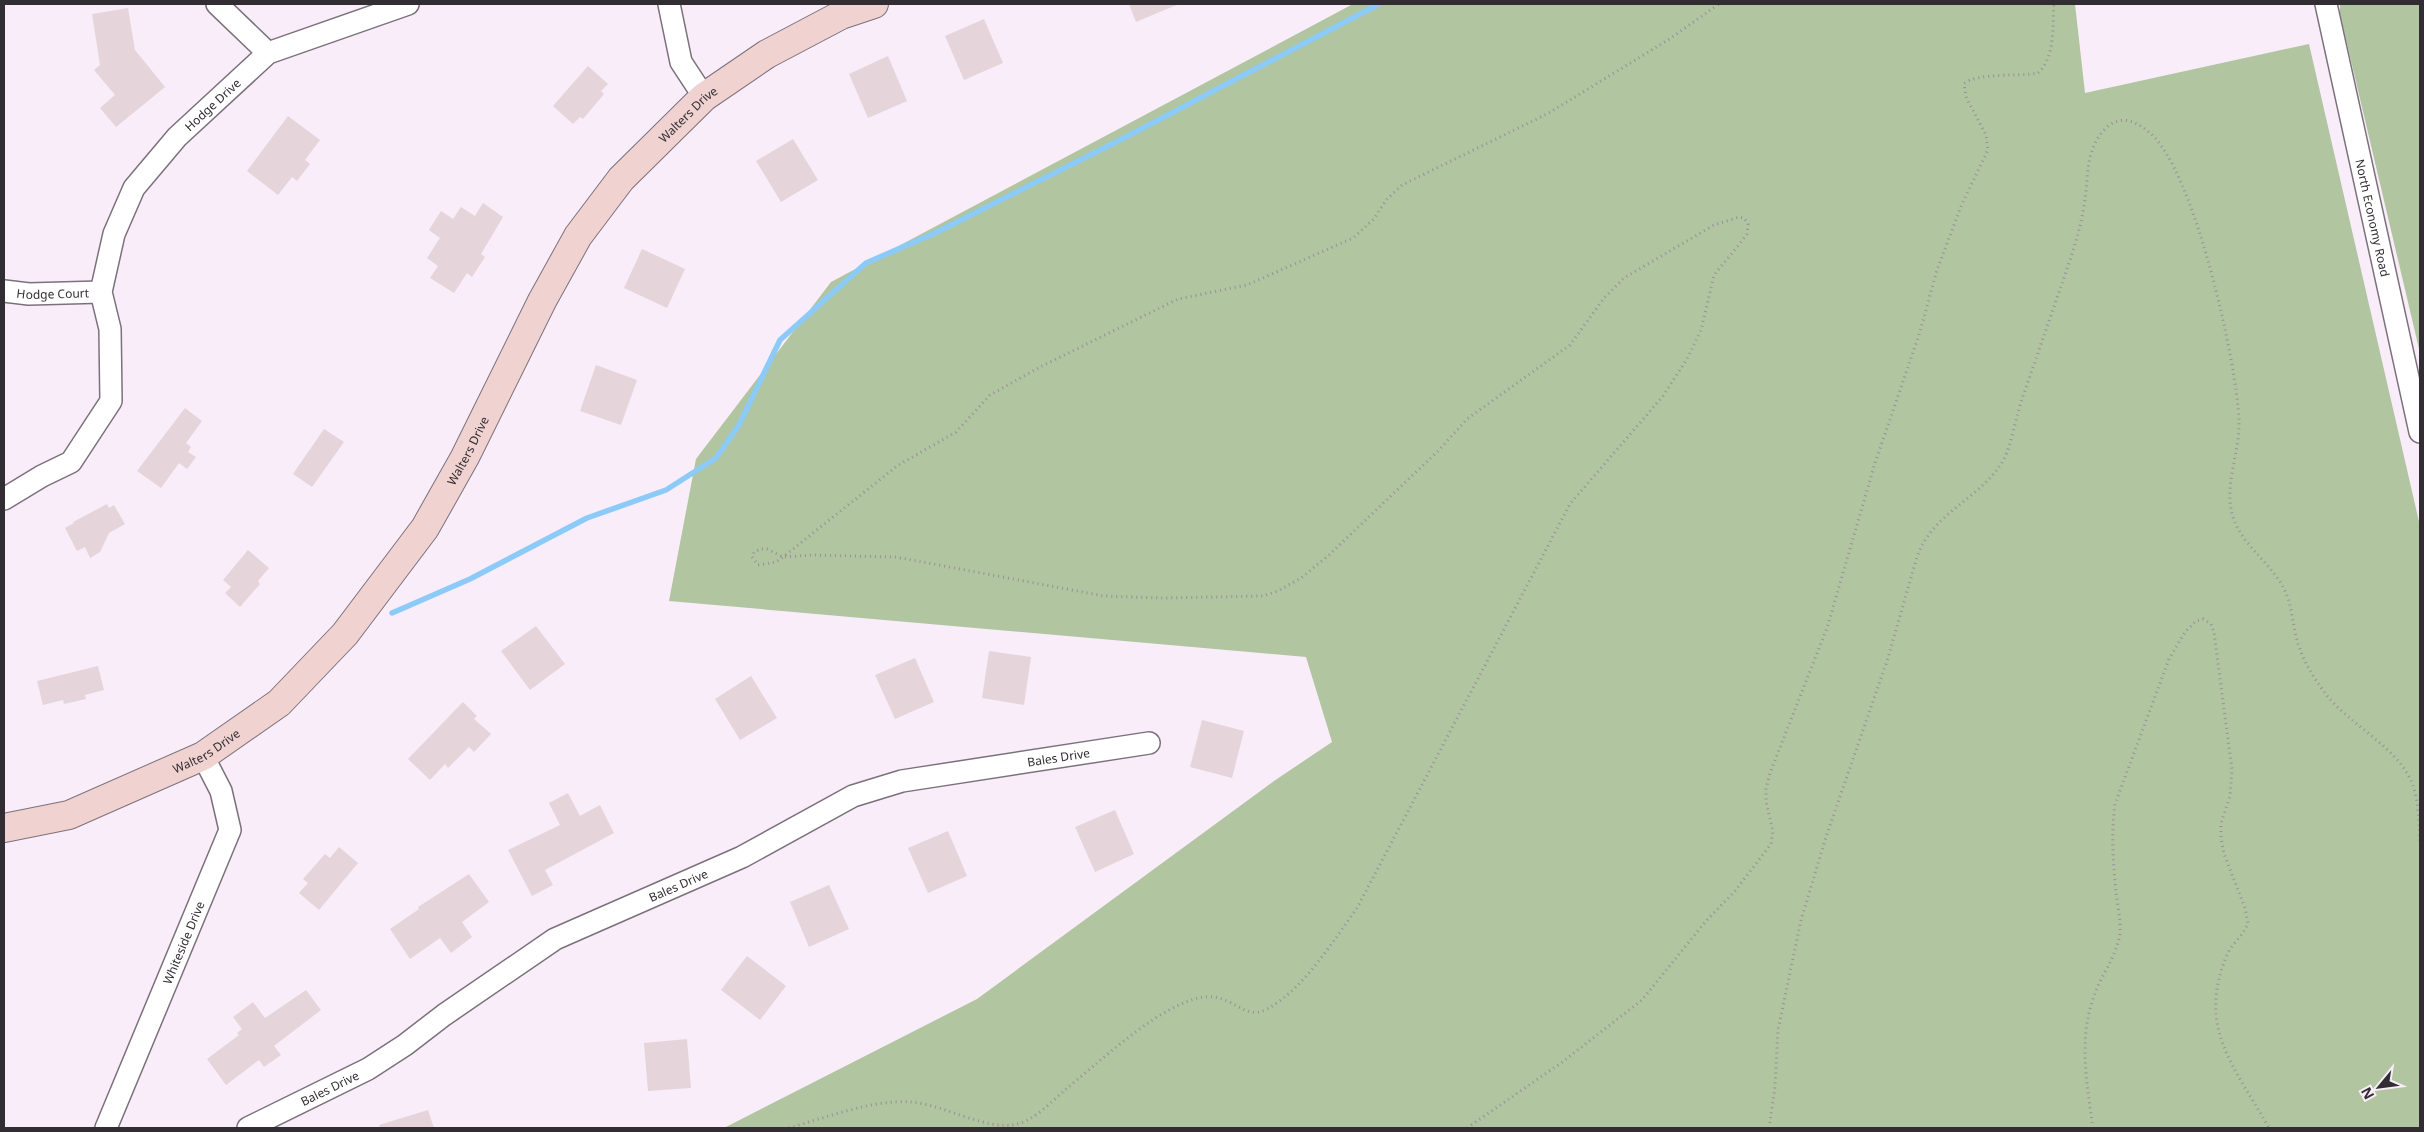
<svg xmlns="http://www.w3.org/2000/svg" width="2424" height="1132" viewBox="0 0 2424 1132" font-family="'Noto Sans',sans-serif">
  <style>
    .green { fill: #b0c5a0 }
    .lines { fill: none; stroke-linecap: round; stroke-linejoin: round }
    .stream { stroke: #8ccbf7; stroke-width: 5.5 }
    .building { fill: #e6d4db }
    .street-casing { stroke: #7b717c; stroke-width: 24 }
    .secondary-casing { stroke: #7b717c; stroke-width: 30 }
    .path { stroke: #989098; stroke-width: 3; stroke-dasharray: 1 4; stroke-linecap: butt }
    .street { stroke: #fff; stroke-width: 21 }
    .secondary { stroke: #f0d2d0; stroke-width: 28 }
    .labels { text-anchor: middle; dominant-baseline: central; stroke-width: 4.5; stroke-linejoin: round; paint-order: stroke }
    .street-label { font-size: 12px; fill: #322d32; stroke: #f9edf9 }
  </style>
  <rect width="100%" height="100%" fill="#f9edf9"/>
  <!-- green -->
  <g class="green">
    <path d="M1353,4H2075L2085,93L2309,44L2420,526V1128H724L977,999L1274,781L1332,742L1306,657L669,601L696,459L831,282Z"/>
    <path d="M2340,4H2420V353L2340,14Z"/>
  </g>
  <g class="lines">
    <!-- stream -->
    <path class="stream" d="M392,613L470,579L587,518L666,490L716,458L739,425L780,340L866,263L935,233L1124,138L1379,4"/>
  </g>
  <!-- building -->
  <g class="building">
    <path d="M1129,4H1179L1136,22Z"/>
    <path d="M128,8L135,50L165,87L116,127L100,108L115,95L94,70L100,65L92,14Z"/>
    <path d="M984,19L1003,63L964,80L945,36Z"/>
    <path d="M888,56L907,101L868,118L849,74Z"/>
    <path d="M588,66L608,84L601,91L604,94L583,119L580,117L573,124L553,106Z"/>
    <path d="M288,116L320,140L305,160L310,164L297,181L292,177L278,195L247,171Z"/>
    <path d="M793,139L818,180L781,202L756,161Z"/>
    <path d="M483,203L503,217L481,254L485,257L472,277L467,273L454,293L430,278L438,266L427,258L440,238L429,230L441,211L453,219L461,207L475,216Z"/>
    <path d="M642,249L685,269L667,308L624,288Z"/>
    <path d="M596,365L637,380L621,425L580,411Z"/>
    <path d="M185,408L202,421L186,443L191,447L188,452L196,457L187,469L179,463L161,488L137,471Z"/>
    <path d="M324,429L344,442L312,487L293,474Z"/>
    <path d="M107,504L109,508L114,505L125,524L109,533L100,552L90,558L85,547L77,551L65,528L74,523L73,522Z"/>
    <path d="M248,550L269,568L258,581L260,584L240,607L225,593L231,587L223,580Z"/>
    <path d="M536,626L565,664L530,690L501,651Z"/>
    <path d="M989,651L1031,657L1024,705L982,698Z"/>
    <path d="M915,658L934,702L895,719L875,675Z"/>
    <path d="M98,666L104,690L85,695L86,699L64,704L63,700L43,705L37,681Z"/>
    <path d="M751,676L777,718L740,740L715,699Z"/>
    <path d="M463,702L477,716L474,719L491,734L474,752L469,747L448,768L445,764L430,780L408,759Z"/>
    <path d="M1202,720L1244,731L1232,778L1190,767Z"/>
    <path d="M568,793L580,816L600,805L614,833L545,870L553,885L532,896L508,850L560,825L549,803Z"/>
    <path d="M1115,810L1134,854L1095,872L1075,827Z"/>
    <path d="M948,831L967,876L928,893L908,848Z"/>
    <path d="M339,847L358,863L319,910L299,893L308,883L303,879L325,854L330,858Z"/>
    <path d="M469,874L489,902L462,922L472,937L451,953L440,938L410,959L390,929L419,909L418,907Z"/>
    <path d="M829,885L849,929L809,947L790,902Z"/>
    <path d="M747,956L786,986L760,1020L721,990Z"/>
    <path d="M306,990L321,1010L274,1046L281,1055L264,1067L259,1060L226,1085L207,1059L239,1035L237,1033L242,1029L233,1017L253,1002L265,1018Z"/>
    <path d="M687,1039L691,1088L648,1091L644,1043Z"/>
    <path d="M428,1110L434,1128H380L379,1125Z"/>
  </g>
  <g class="lines">
    <defs>
      <g id="street">
        <path d="M217,4L268,53"/>
        <path d="M669,4L681,62L704,97"/>
        <path id="s1" d="M2326,4L2420,432"/>
        <path id="s2" d="M4,291L29,294L101,292"/>
        <path id="s3" d="M4,499L42,476L71,462L111,401L110,329L101,292L114,234L134,188L177,137L268,53L408,4"/>
        <path id="s4" d="M106,1128L230,830L221,791L203,756"/>
        <path id="s5" d="M248,1128L368,1069L405,1045L444,1015L555,939L742,857L853,796L902,781L1149,743"/>
      </g>
      <g id="secondary">
        <path id="s6" d="M4,828L69,815L203,756L279,703L345,634L425,528L465,457L542,301L578,236L621,179L704,97L767,54L841,15L874,4"/>
      </g>
    </defs>
    <!-- street casing -->
    <use href="#street" class="street-casing"/>
    <!-- secondary casing -->
    <use href="#secondary" class="secondary-casing"/>
    <!-- path -->
    <g class="path">
      <path d="M789,1128C824,1118 874,1099 911,1102C943,1104 988,1132 1017,1124C1035,1120 1052,1101 1066,1089C1099,1062 1143,1021 1181,1004C1195,998 1207,994 1222,999C1238,1004 1250,1019 1267,1009C1304,989 1333,941 1357,908L1570,504L1663,396L1687,359L1701,330L1714,275L1742,241L1747,234L1748,224L1744,218L1739,217L1714,225L1624,278L1604,298L1570,345L1467,419L1438,451L1329,555L1301,578L1278,591L1263,596L1161,598L1104,596L896,557L813,555L783,557L767,549H761L754,552L752,557L758,565L776,562L783,557L897,466L956,432L990,395L1040,367L1178,299L1247,285L1353,238L1374,219L1386,200L1402,185L1547,114L1668,40L1719,4"/>
      <path d="M1467,1128L1561,1063L1642,1000L1706,921L1735,891L1771,844L1773,831L1766,802V789L1770,773L1827,628L1875,463L1919,335L1937,270L1962,204L1988,150L1986,135L1966,97L1964,84C1976,72 2019,77 2038,73C2056,56 2052,27 2054,4"/>
      <path d="M1769,1128L1775,1087L1778,1030L1801,920L1826,837L1887,661L1917,557C1933,511 1982,499 2004,459C2011,446 2017,412 2023,396C2035,362 2046,329 2058,295C2068,266 2079,237 2084,206C2089,180 2084,152 2104,130C2119,114 2135,120 2150,133C2194,170 2237,362 2239,421C2240,454 2222,488 2234,520C2245,548 2271,563 2284,589C2293,606 2292,623 2297,640C2302,659 2313,677 2325,693C2349,725 2397,746 2412,783C2419,801 2419,823 2420,842"/>
      <path d="M2093,1128C2087,1084 2078,1039 2094,996C2101,975 2117,956 2120,933C2121,920 2117,904 2116,891C2113,862 2111,833 2115,804L2169,659L2185,632L2196,621L2203,619L2211,624L2214,632L2232,770L2230,796L2221,823V838L2224,854L2245,908L2248,923C2244,935 2232,943 2227,955C2196,1028 2235,1067 2269,1128"/>
    </g>
    <!-- street -->
    <use href="#street" class="street"/>
    <!-- secondary -->
    <use href="#secondary" class="secondary"/>
  </g>
  <g class="labels">
    <!-- street labels -->
    <g class="street-label">
      <text stroke="none"><textPath href="#s3" startOffset="484">Hodge Drive</textPath></text>
      <text stroke="none"><textPath href="#s6" startOffset="1028">Walters Drive</textPath></text>
      <text stroke="none"><textPath href="#s1" startOffset="219">North Economy Road</textPath></text>
      <text stroke="none"><textPath href="#s2" startOffset="49">Hodge Court</textPath></text>
      <text stroke="none"><textPath href="#s6" startOffset="622">Walters Drive</textPath></text>
      <text stroke="none"><textPath href="#s6" startOffset="218">Walters Drive</textPath></text>
      <text stroke="none"><textPath href="#s5" startOffset="902">Bales Drive</textPath></text>
      <text stroke="none"><textPath href="#s5" startOffset="496">Bales Drive</textPath></text>
      <text stroke="none"><textPath href="#s4" startOffset="201">Whiteside Drive</textPath></text>
      <text stroke="none"><textPath href="#s5" startOffset="91">Bales Drive</textPath></text>
    </g>
  </g>
  <!-- border -->
  <rect width="2424" height="1132" fill="none" stroke="#322d32" stroke-width="10"/>
  <!-- north arrow -->
  <g transform="translate(2379 1087) rotate(241)" stroke="#f9edf9" stroke-width="4" paint-order="stroke">
  <path d="M0-4L9 19L0 12L-9 19Z" fill="#322d32"/>
  <text y="-8" font-size="14" font-weight="bold" text-anchor="middle" fill="#322d32">N</text>
  </g>
</svg>
